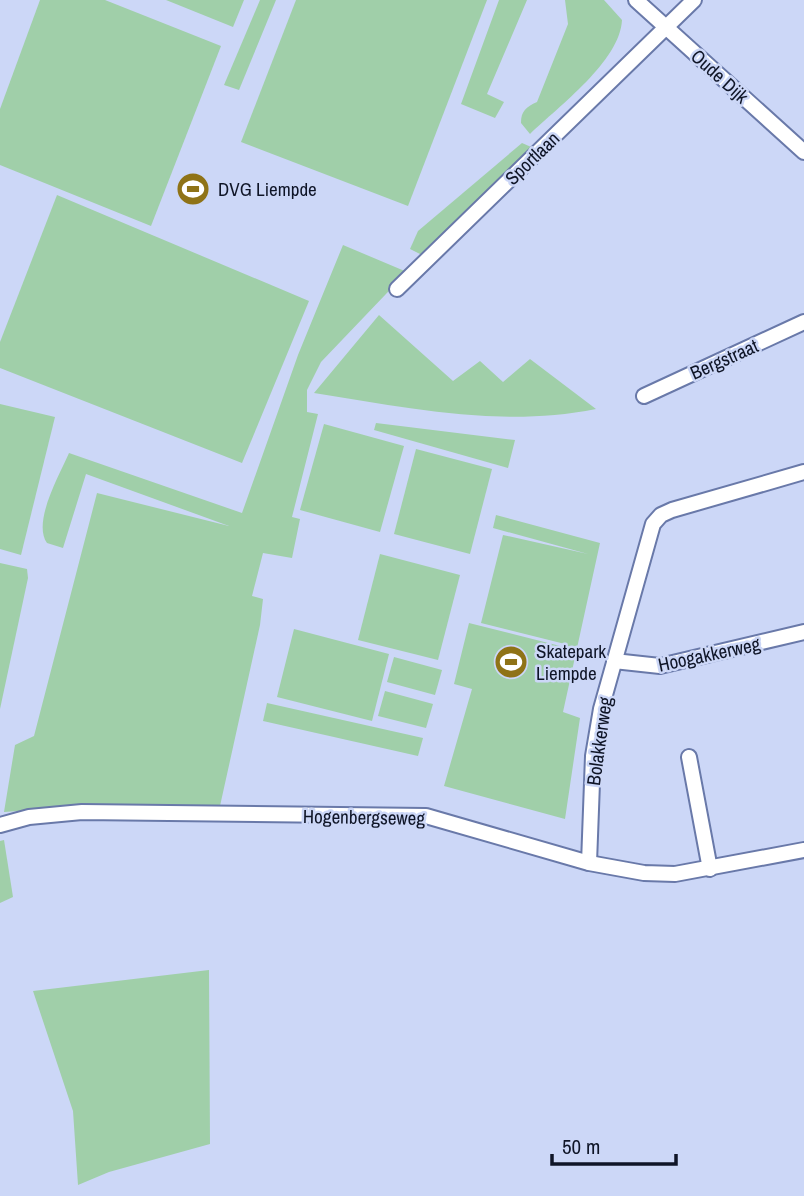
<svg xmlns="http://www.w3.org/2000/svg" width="804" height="1196" viewBox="0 0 804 1196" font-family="'Archivo Narrow',sans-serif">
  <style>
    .green { fill: #a0cfa9 }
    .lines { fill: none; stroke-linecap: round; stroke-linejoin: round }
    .street-casing { stroke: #6979a9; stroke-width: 18 }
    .street { stroke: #fff; stroke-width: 14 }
    .labels { text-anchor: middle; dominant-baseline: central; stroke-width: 5; stroke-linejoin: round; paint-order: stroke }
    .street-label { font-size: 19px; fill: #0f1527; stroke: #ccd7f7 }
    .poi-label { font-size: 19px; fill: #0f1527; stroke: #ccd7f7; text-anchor: start }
  </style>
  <rect width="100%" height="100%" fill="#ccd7f7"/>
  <!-- green -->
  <g class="green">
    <path d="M40,0H105L221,46L151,226L0,165V109Z"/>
    <path d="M166,0H244L233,27Z"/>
    <path d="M260,0H276L239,90L224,85Z"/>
    <path d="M296,0H487L408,206L241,142Z"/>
    <path d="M499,0H527L487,94L504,102L495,118L461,104Z"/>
    <path d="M565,0H604L622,20C620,61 559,106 530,134L521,123C521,111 526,107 537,102L568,24Z"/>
    <path d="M522,143L538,150L424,256L410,249L418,231Z"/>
    <path d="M57,195L309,301L242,463L0,368V342Z"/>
    <path d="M343,245L407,272L321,362L307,390V412L318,414L292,517L300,519L292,558L263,553L252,596L263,599L260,625L220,806H93L4,812L15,745L34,736L97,493L229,526L86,474L63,548L47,543C32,522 60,474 69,453L242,513L298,355Z"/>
    <path d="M379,315L453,381L480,361L503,382L530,359L596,409C501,428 409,408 314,393Z"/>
    <path d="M0,404L55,417L21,555L0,549Z"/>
    <path d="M376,423L515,440L508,468L374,430Z"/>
    <path d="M324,424L404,446L380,532L300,510Z"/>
    <path d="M416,449L492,469L470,554L394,534Z"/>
    <path d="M496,515L600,543L563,712L580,718L565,819L444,786L472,689L454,684L469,623L564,647L565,644L481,623L503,535L588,554L493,528Z"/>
    <path d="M380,554L460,575L438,660L358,640Z"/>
    <path d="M0,563L27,569L28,578L0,709Z"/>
    <path d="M294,629L389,654L372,721L277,697Z"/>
    <path d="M394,657L442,670L435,695L387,682Z"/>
    <path d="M385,691L433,704L426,728L378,716Z"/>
    <path d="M267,703L423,738L418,756L263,721Z"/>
    <path d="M4,840L13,897L0,903V841Z"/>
    <path d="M209,970L210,1144L109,1172L78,1185L73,1111L33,991Z"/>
  </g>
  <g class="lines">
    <defs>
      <g id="street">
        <path d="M636,0L804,152"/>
        <path d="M397,289L694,0"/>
        <path d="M644,396L804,322"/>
        <path d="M614,661L660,666L804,632"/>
        <path d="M689,757L710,869"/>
        <path d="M0,825L29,817L82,812L426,816L589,863L644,873L675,874L804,850"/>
        <path d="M589,863L593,756L601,709L653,524L661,515L672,510L804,472"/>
      </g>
    </defs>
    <!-- street casing -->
    <use href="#street" class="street-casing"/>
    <!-- street -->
    <use href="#street" class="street"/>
  </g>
  <!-- icons -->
  <defs>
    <symbol id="stadium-disc" viewBox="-11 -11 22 22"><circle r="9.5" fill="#8f7317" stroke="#ccd7f7"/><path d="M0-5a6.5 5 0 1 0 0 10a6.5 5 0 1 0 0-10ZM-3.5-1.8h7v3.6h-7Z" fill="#fff"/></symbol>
  </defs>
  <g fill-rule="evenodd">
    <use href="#stadium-disc" x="174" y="170" width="38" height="38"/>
    <use href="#stadium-disc" x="492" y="643" width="38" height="38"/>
  </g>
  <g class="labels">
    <!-- street labels -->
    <g class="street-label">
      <text transform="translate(720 76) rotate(42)">Oude Dijk</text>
      <text transform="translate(532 158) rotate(-44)">Sportlaan</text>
      <text transform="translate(724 359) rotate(-24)">Bergstraat</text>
      <text transform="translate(709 654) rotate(-12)">Hoogakkerweg</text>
      <text transform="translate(599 741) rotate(-82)">Bolakkerweg</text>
      <text transform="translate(364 817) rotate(1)">Hogenbergseweg</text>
    </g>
    <!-- poi labels -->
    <g class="poi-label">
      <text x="218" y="189">DVG Liempde</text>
      <text x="536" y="651">Skatepark<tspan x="536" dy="22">Liempde</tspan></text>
    </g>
  </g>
  <!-- scale -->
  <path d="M552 1154v10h124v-10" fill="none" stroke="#0f1527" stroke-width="3.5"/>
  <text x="562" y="1154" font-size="21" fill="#0f1527" stroke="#ccd7f7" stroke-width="5" paint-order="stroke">50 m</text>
</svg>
